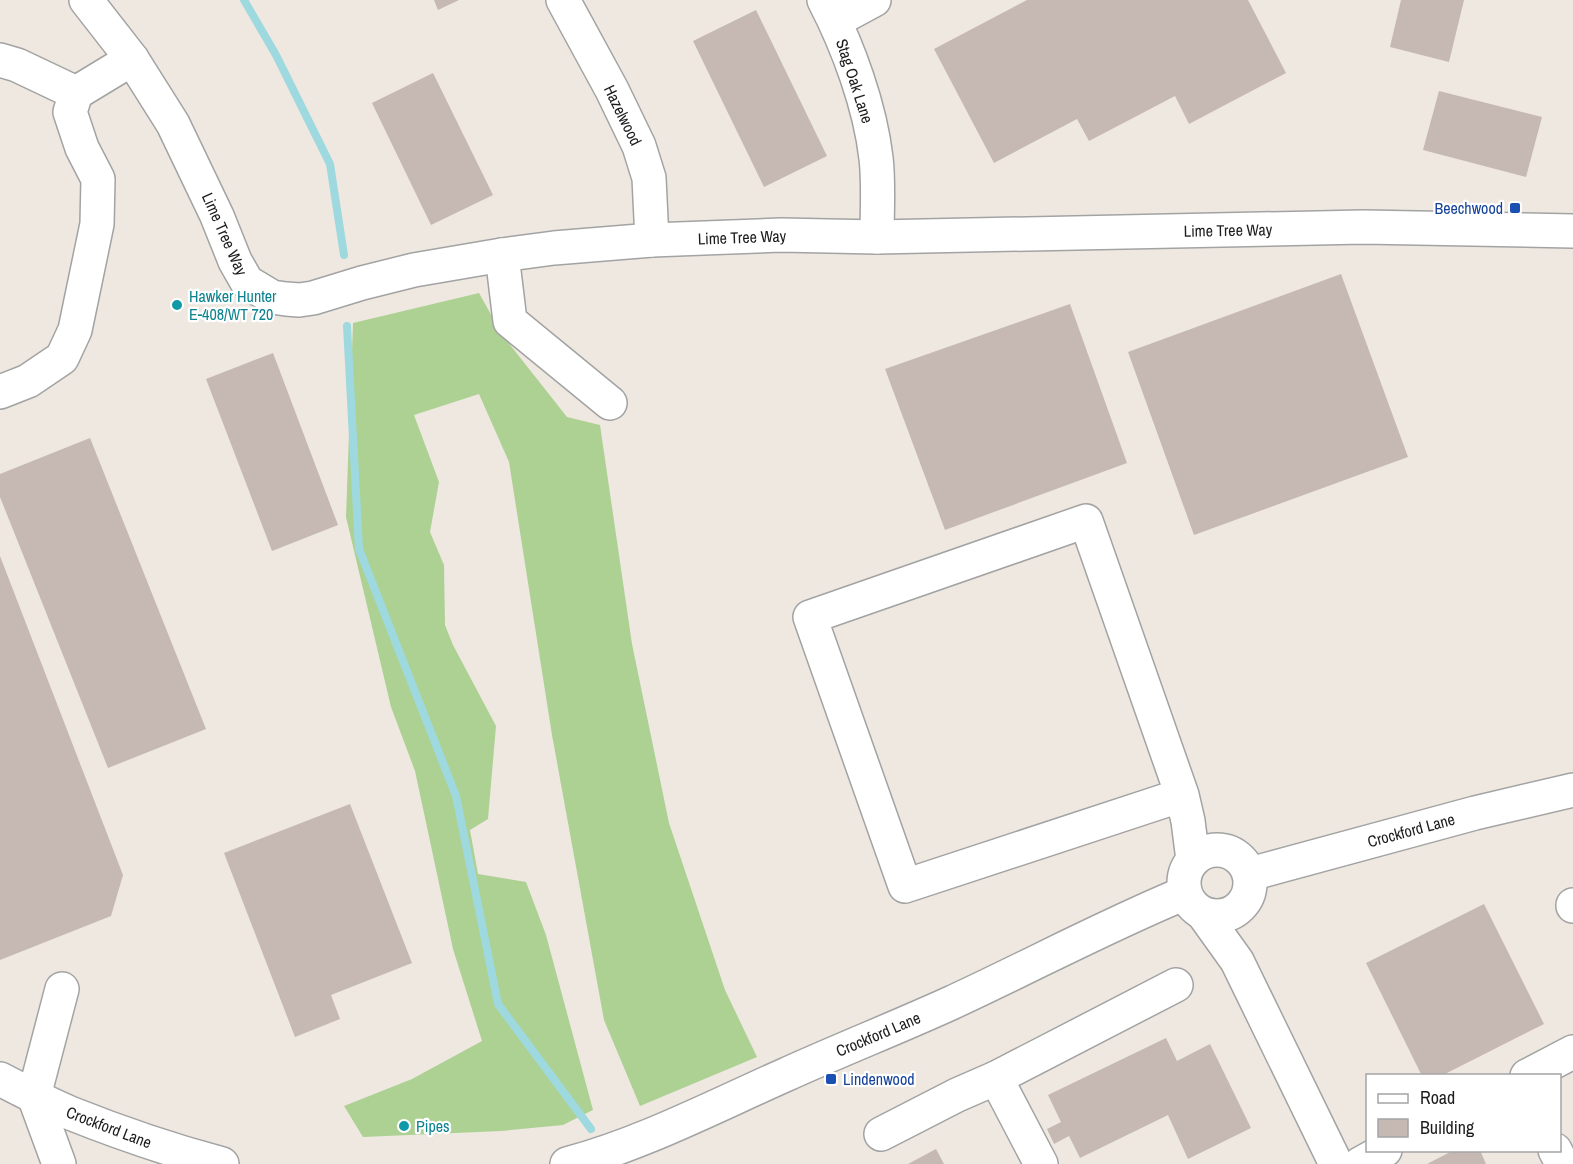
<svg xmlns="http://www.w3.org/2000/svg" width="1573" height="1164" viewBox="0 0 1573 1164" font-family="'Archivo Narrow',sans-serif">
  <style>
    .forest { fill: #add193 }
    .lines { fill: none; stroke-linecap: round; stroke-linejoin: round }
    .stream { stroke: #9ed9df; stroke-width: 8 }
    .building { fill: #c6b9b4 }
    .minor-casing { stroke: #a3a3a3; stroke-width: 36 }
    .minor { stroke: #fff; stroke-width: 33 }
    .transit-dot { fill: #1a4fb4; stroke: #fff; stroke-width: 2 }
    .culture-dot { fill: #0f9aa8; stroke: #fff; stroke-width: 2 }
    .labels { text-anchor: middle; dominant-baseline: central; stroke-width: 4.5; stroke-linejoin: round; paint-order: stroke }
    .street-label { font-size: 16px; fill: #1c1c1c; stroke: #fff }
    .transit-label { font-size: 16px; fill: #164399; stroke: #fff; text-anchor: end }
    .culture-label { font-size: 16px; fill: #0d838f; stroke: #fff; text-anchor: start }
  </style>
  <rect width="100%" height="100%" fill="#eee8e1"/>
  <!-- forest -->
  <path class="forest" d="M479,293L503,336L567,417L600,425L632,644L669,823L725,990L757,1057L640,1106L604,1020L552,735L509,462L479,394L414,415L439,482L430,532L444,565L445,625L453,645L496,726L488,819L470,830L478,874L526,882L546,935L593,1110L563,1125L501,1131L363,1137L344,1106L412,1079L482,1041L453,949L415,771L391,707L346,517L353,323Z"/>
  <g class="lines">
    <!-- stream -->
    <g class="stream">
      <path d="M244,0L276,55L330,164L344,255"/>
      <path d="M347,326L359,549L456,796L498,1004L591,1129"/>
    </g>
  </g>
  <!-- building -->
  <g class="building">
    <path d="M434,0H459L438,10Z"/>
    <path d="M1027,0H1248L1286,73L1189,124L1175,96L1089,141L1077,119L994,163L934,49Z"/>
    <path d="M1401,0H1464L1449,62L1390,47Z"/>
    <path d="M756,10L827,156L764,187L693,41Z"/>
    <path d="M433,73L493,195L431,225L372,103Z"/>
    <path d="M1439,91L1542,117L1526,177L1423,150Z"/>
    <path d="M1341,274L1408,457L1194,535L1128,352Z"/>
    <path d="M1070,304L1127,463L945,530L885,369Z"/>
    <path d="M273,353L338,525L272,551L206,379Z"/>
    <path d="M90,438L206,729L108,768L0,497V474Z"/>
    <path d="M0,556L123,875L111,916L0,960Z"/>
    <path d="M350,804L412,963L331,995L340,1019L295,1037L224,853Z"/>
    <path d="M1484,904L1544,1024L1441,1076H1422L1366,963Z"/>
    <path d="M1166,1038L1177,1061L1210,1044L1251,1128L1188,1159L1168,1115L1080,1158L1069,1136L1054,1144L1047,1129L1061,1122L1048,1095Z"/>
    <path d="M936,1149L944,1164H908Z"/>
    <path d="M1454,1150H1480L1486,1164H1427Z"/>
  </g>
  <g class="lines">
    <defs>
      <g id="minor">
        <path d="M86,0L132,59L173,124L217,216L235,261L247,282L272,297L286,299L299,300L313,298L362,283L414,270L502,255L554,248L652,240L781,235L877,237L1363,227L1573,231"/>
        <path d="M563,0L612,90L639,146L649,178L652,240"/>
        <path d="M824,0C848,46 870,106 876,158C879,183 877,211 877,237"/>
        <path d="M835,21L874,0"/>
        <path d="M0,60L17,65L76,93"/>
        <path d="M502,255L510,321L610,403"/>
        <path d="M0,392L28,381L62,358L75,330L97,224L98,179L82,148L70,112L76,93L132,59"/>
        <path d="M1182,795L905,886L810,617L1086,521L1182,795L1188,821L1193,860"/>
        <circle cx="1217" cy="883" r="33"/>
        <path d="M1250,874L1475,813L1573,790"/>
        <path d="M1573,905V906"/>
        <path d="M1204,915L1237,961L1336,1164"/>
        <path d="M1527,1076L1573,1052"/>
        <path d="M996,1078L1176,985"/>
        <path d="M0,1079C23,1091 46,1103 70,1113C120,1133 170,1150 222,1164"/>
        <path d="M881,1134L957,1095L996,1078L1041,1164"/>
        <path d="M1555,1150L1562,1164"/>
        <path d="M59,1164L34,1096L62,989"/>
        <path d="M567,1164C642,1144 713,1107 785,1075C840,1050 896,1028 951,1003C1029,967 1105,926 1185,893"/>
        <path d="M1360,1164L1385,1150"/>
      </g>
    </defs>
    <!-- minor casing -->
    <use href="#minor" class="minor-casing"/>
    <!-- minor -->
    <use href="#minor" class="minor"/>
  </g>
  <!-- markers -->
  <g class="transit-dot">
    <rect x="1509" y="202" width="12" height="12" rx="3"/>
    <rect x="825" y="1073" width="12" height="12" rx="3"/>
  </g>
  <g class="culture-dot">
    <circle cx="177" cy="305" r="6"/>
    <circle cx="404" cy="1126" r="6"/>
  </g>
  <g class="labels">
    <!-- street labels -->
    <g class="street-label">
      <text transform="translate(855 81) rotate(72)">Stag Oak Lane</text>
      <text transform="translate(623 115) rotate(64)">Hazelwood</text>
      <text transform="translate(1228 230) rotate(-1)">Lime Tree Way</text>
      <text transform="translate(225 234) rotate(66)">Lime Tree Way</text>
      <text transform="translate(742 237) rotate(-2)">Lime Tree Way</text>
      <text transform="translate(1411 830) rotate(-15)">Crockford Lane</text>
      <text transform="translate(878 1034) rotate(-23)">Crockford Lane</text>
      <text transform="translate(109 1127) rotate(21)">Crockford Lane</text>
    </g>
    <!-- transit labels -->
    <g class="transit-label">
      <text x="1503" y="208">Beechwood</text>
      <text x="843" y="1079" text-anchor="start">Lindenwood</text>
    </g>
    <!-- culture labels -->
    <g class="culture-label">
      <text x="189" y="296">Hawker Hunter<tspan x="189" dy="18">E-408/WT 720</tspan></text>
      <text x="416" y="1126">Pipes</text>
    </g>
  </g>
  <!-- legend -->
  <rect x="1366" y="1074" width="195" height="78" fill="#ffffff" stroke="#a4a4a4" stroke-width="1.5"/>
  <rect x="1378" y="1094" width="30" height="9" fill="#ffffff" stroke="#a4a4a4" stroke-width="1.5"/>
  <text x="1420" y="1104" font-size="18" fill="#1c1c1c">Road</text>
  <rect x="1378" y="1119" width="30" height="18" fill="#c6b9b4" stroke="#a4a4a4" stroke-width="1.5"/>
  <text x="1420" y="1134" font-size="18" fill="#1c1c1c">Building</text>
</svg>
